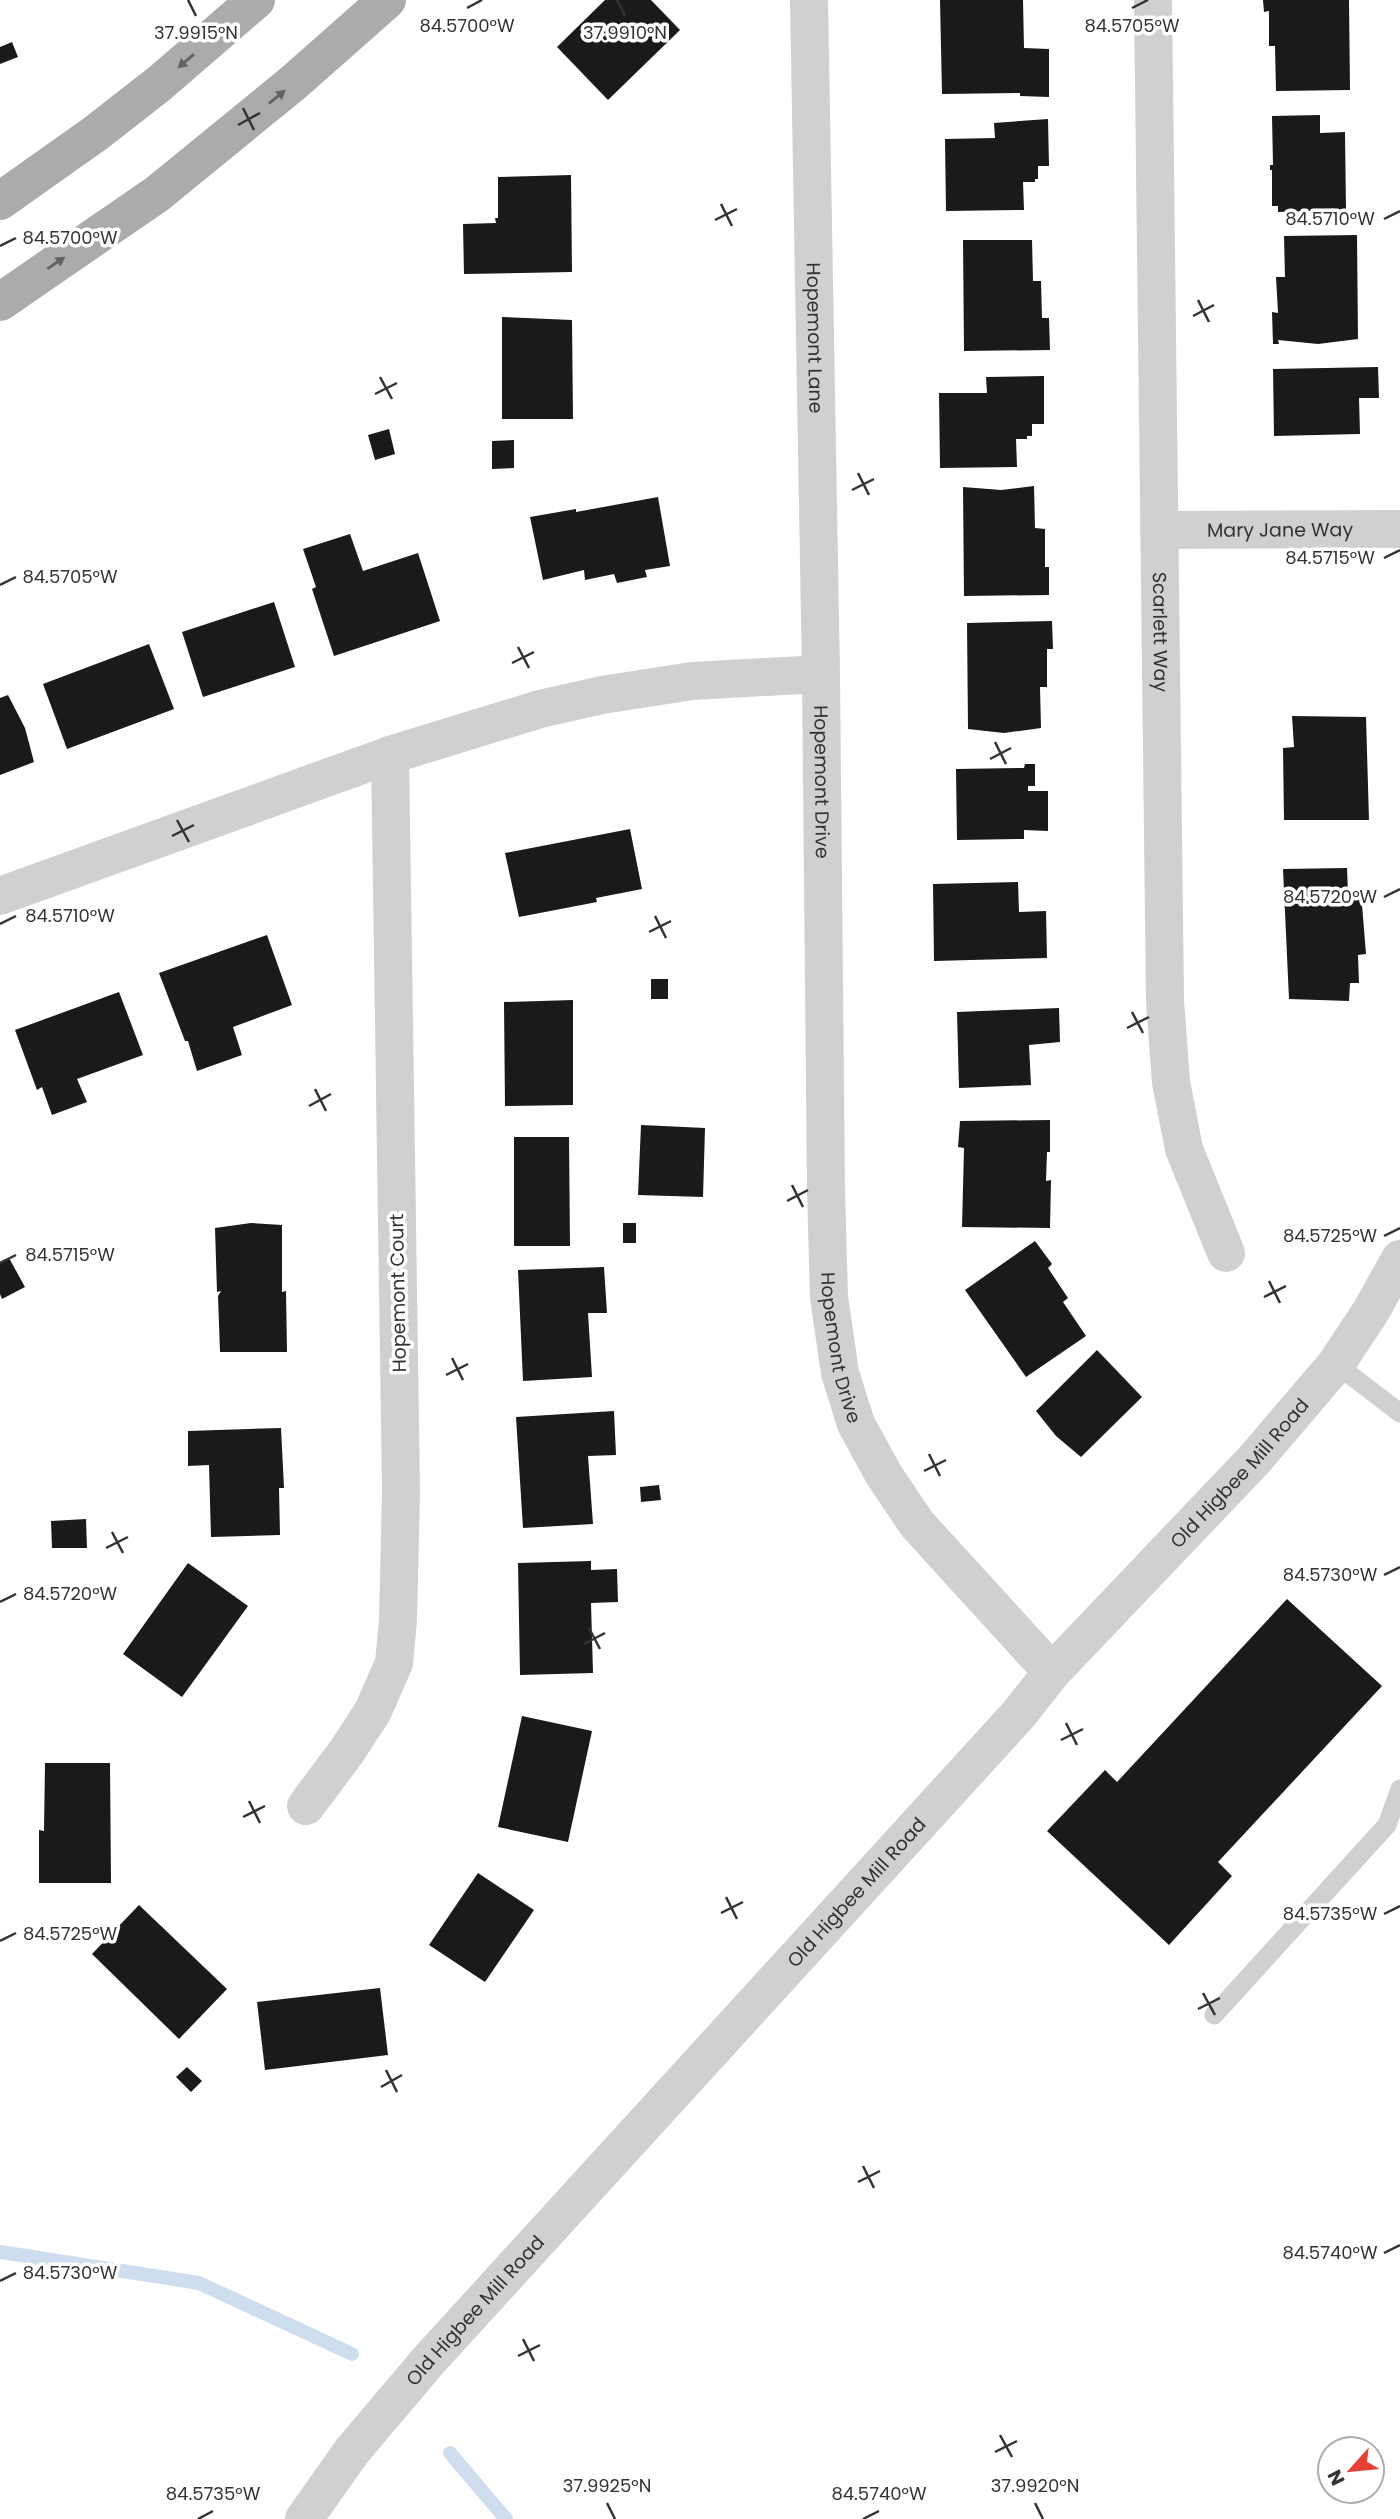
<svg xmlns="http://www.w3.org/2000/svg" width="1400" height="2519" viewBox="0 0 1400 2519" font-family="Poppins,sans-serif">
  <style>
    .lines { fill: none; stroke-linecap: round; stroke-linejoin: round }
    .stream { stroke: #cfdeee; stroke-width: 14 }
    .building { fill: #1a1a1a }
    .service { stroke: #d0d0d0; stroke-width: 19 }
    .minor { stroke: #d0d0d0; stroke-width: 38 }
    .tertiary { stroke: #d0d0d0; stroke-width: 38 }
    .primary { stroke: #ababab; stroke-width: 38 }
    .oneway { fill: #636363 }
    .ticks { fill: none; stroke: #333; stroke-width: 2.5 }
    .labels { text-anchor: middle; dominant-baseline: central; stroke-width: 7; stroke-linejoin: round; paint-order: stroke }
    .street-label { font-size: 19px; fill: #333; stroke: #fff }
    .ticks-label { font-size: 18px; text-anchor: middle; fill: #333; stroke: #fff; stroke-width: 7; stroke-linejoin: round; paint-order: stroke }
  </style>
  <rect width="100%" height="100%" fill="#fff"/>
  <g class="lines">
    <!-- stream -->
    <g class="stream">
      <path d="M0,2252L199,2283L352,2354"/>
      <path d="M450,2453L506,2519"/>
    </g>
  </g>
  <!-- building -->
  <g class="building">
    <path d="M605,0H651L680,30L608,100L557,47Z"/>
    <path d="M940,0H1023L1024,48L1049,49V97L1020,96V93L942,94Z"/>
    <path d="M1263,0H1349L1350,90L1276,91L1275,46H1269V11L1264,12Z"/>
    <path d="M12,42L18,57L0,64V47Z"/>
    <path d="M1320,115V133L1345,132L1346,210L1278,212V206H1272V170H1270V165H1273L1272,116Z"/>
    <path d="M1048,119L1049,166H1038V179H1035V182H1023L1024,210L946,211L945,139L995,138L994,123Z"/>
    <path d="M571,175L572,272L464,274L463,224L496,223L495,218H498V177Z"/>
    <path d="M1357,235L1358,339L1318,344L1278,340L1279,344H1273L1272,312L1278,313L1276,277H1285L1284,236Z"/>
    <path d="M963,240H1032L1033,281H1041L1042,318H1049L1050,350L964,351Z"/>
    <path d="M502,317L572,320L573,419H502Z"/>
    <path d="M1378,367L1379,398H1359L1360,434L1274,436L1273,369Z"/>
    <path d="M1044,376V424H1032V436H1027V439H1016L1017,467L940,468L939,393H987L986,377Z"/>
    <path d="M389,429L395,454L375,460L368,435Z"/>
    <path d="M514,440V468L492,469V441Z"/>
    <path d="M1034,486L1035,528L1045,529V567H1049V595L964,596L963,487L1001,490Z"/>
    <path d="M658,497L670,566L645,570L647,577L617,583L614,574L585,580L584,570L543,580L530,517L576,509V512Z"/>
    <path d="M350,534L363,571L418,553L440,621L334,656L312,589L316,587L303,549Z"/>
    <path d="M274,602L295,667L203,697L182,632Z"/>
    <path d="M1052,621L1053,649H1047V687H1040L1041,728L1004,733L968,729L967,623Z"/>
    <path d="M149,644L174,709L67,749L43,684Z"/>
    <path d="M8,695L25,728L34,762L0,775V698Z"/>
    <path d="M1292,716L1366,717L1369,820H1284L1283,748L1294,747Z"/>
    <path d="M1025,764H1035V786H1028V791H1048V831L1024,830V839L957,840L956,769L1024,768Z"/>
    <path d="M630,829L642,889L596,898L597,902L519,917L505,853Z"/>
    <path d="M1347,868L1348,893L1361,892L1366,954L1358,955L1359,983H1350L1349,1001L1289,999L1283,869Z"/>
    <path d="M1018,882L1019,912L1046,911L1047,958L934,961L933,884Z"/>
    <path d="M267,935L292,1005L233,1027L242,1055L197,1071L188,1041H185L159,973Z"/>
    <rect x="651" y="979" width="17" height="20"/>
    <path d="M119,992L143,1055L77,1079L87,1102L52,1115L42,1087L37,1090L15,1030Z"/>
    <path d="M573,1000V1105L505,1106L504,1002Z"/>
    <path d="M1059,1008L1060,1042L1029,1045L1031,1085L959,1088L957,1012Z"/>
    <path d="M1050,1120V1152H1047L1046,1181L1051,1180L1050,1228L962,1227L964,1148L958,1147L960,1121Z"/>
    <path d="M641,1125L705,1128L703,1197L638,1195Z"/>
    <path d="M514,1137H569L570,1246H514Z"/>
    <path d="M251,1223L282,1225V1292L286,1291L287,1352H220L218,1296L221,1291L217,1292L215,1228Z"/>
    <rect x="623" y="1223" width="13" height="20"/>
    <path d="M1035,1241L1052,1264L1048,1268L1068,1298L1063,1302L1086,1336L1026,1377L965,1290Z"/>
    <path d="M9,1258L25,1287L2,1299L0,1294V1262Z"/>
    <path d="M604,1267L607,1313H588L592,1377L523,1381L518,1270Z"/>
    <path d="M1097,1350L1142,1397L1081,1457L1056,1436L1036,1411Z"/>
    <path d="M614,1411L616,1455L588,1456L593,1524L523,1528L516,1417Z"/>
    <path d="M281,1428L284,1488H279L280,1535L211,1537L209,1465L188,1466V1431Z"/>
    <path d="M659,1485L661,1500L641,1502L640,1487Z"/>
    <path d="M86,1519L87,1548H52L51,1521Z"/>
    <path d="M591,1561V1570L617,1569L618,1602L591,1603L593,1673L520,1675L518,1563Z"/>
    <path d="M188,1563L248,1606L182,1697L123,1654Z"/>
    <path d="M1287,1599L1382,1686L1218,1862L1232,1876L1169,1945L1047,1831L1105,1770L1117,1782Z"/>
    <path d="M522,1716L592,1731L568,1842L498,1827Z"/>
    <path d="M45,1763H110L111,1883H39V1830L44,1831Z"/>
    <path d="M478,1873L534,1910L485,1982L429,1945Z"/>
    <path d="M139,1905L227,1989L179,2039L92,1954Z"/>
    <path d="M380,1988L388,2055L265,2070L257,2002Z"/>
    <path d="M187,2067L202,2081L191,2092L176,2077Z"/>
  </g>
  <g class="lines">
    <!-- service -->
    <g class="service">
      <path d="M1336,1364L1400,1413"/>
      <path d="M1214,2015L1387,1825L1400,1789"/>
    </g>
    <!-- minor -->
    <g class="minor">
      <path id="s1" d="M809,0L821,674L826,1190L829,1297L840,1373L856,1424L884,1475L917,1524L1052,1672"/>
      <path id="s2" d="M1153,0L1165,1001L1171,1082L1184,1149L1226,1253"/>
      <path id="s3" d="M1159,530L1400,529"/>
      <path d="M0,896L390,755L540,709L602,695L692,681L821,674"/>
      <path d="M306,1806L347,1751L373,1711L394,1663L398,1620L401,1490L390,755"/>
    </g>
    <!-- tertiary -->
    <path class="tertiary" id="s4" d="M304,2519L352,2451L429,2360L1018,1715L1052,1672L1254,1460L1336,1364L1371,1311L1400,1259"/>
    <!-- primary -->
    <g class="primary">
      <path d="M0,201L96,133L160,83L256,0"/>
      <path d="M0,302L157,194L293,83L387,0"/>
    </g>
  </g>
  <!-- one-way arrows -->
  <defs><path id="oneway-solid" d="M-6-.8H1V-3.2L6.5 0L1 3.2V.8H-6Z" transform="scale(1.75)"/></defs>
  <g class="oneway">
    <use href="#oneway-solid" transform="translate(186 61) rotate(139)"/>
    <use href="#oneway-solid" transform="translate(277 97) rotate(-39)"/>
    <use href="#oneway-solid" transform="translate(56 263) rotate(-34)"/>
  </g>
  <!-- ticks -->
  <path class="ticks" d="M188,0L196,16M617,0L625,16M467,8L482,0M1132,8L1148,0M243,108L254,130M238,125L260,113M721,204L732,226M1384,219L1400,211M715,220L737,209M0,246L16,238M1198,300L1209,322M1193,316L1214,305M380,377L392,399M375,394L397,383M858,473L869,495M852,490L874,479M1384,558L1400,550M0,585L16,577M518,647L529,668M512,663L534,652M995,742L1006,764M990,759L1011,748M177,820L189,842M172,836L194,825M1384,897L1400,889M655,916L666,938M0,924L16,916M649,932L671,921M1132,1012L1143,1033M1127,1028L1149,1017M315,1089L326,1111M309,1106L331,1094M792,1185L803,1207M787,1201L808,1190M1384,1236L1400,1228M0,1263L16,1255M1269,1281L1280,1303M1264,1297L1286,1286M452,1358L463,1380M446,1375L468,1364M929,1454L940,1476M924,1471L946,1460M112,1532L123,1553M106,1548L128,1537M1384,1575L1400,1567M0,1602L16,1594M589,1628L600,1649M584,1644L605,1633M1066,1723L1077,1745M1061,1740L1083,1729M249,1801L260,1823M243,1817L265,1806M726,1897L737,1919M721,1913L743,1902M1384,1914L1400,1906M0,1941L16,1933M1203,1993L1215,2015M1198,2009L1220,1998M386,2070L397,2092M381,2087L402,2075M863,2166L874,2188M858,2182L880,2171M1384,2253L1400,2245M0,2281L16,2273M523,2339L534,2361M518,2356L540,2345M1000,2435L1012,2457M995,2452L1017,2441M607,2503L615,2519M1035,2503L1043,2519M198,2519L213,2511M863,2519L879,2511"/>
  <g class="labels">
    <!-- street labels -->
    <g class="street-label">
      <text stroke="none"><textPath href="#s1" startOffset="338">Hopemont Lane</textPath></text>
      <text stroke="none"><textPath href="#s3" startOffset="121">Mary Jane Way</textPath></text>
      <text stroke="none"><textPath href="#s2" startOffset="632">Scarlett Way</textPath></text>
      <text stroke="none"><textPath href="#s1" startOffset="782">Hopemont Drive</textPath></text>
      <text transform="translate(398 1293) rotate(-91)">Hopemont Court</text>
      <text stroke="none"><textPath href="#s1" startOffset="1349">Hopemont Drive</textPath></text>
      <text stroke="none"><textPath href="#s4" startOffset="1404">Old Higbee Mill Road</textPath></text>
      <text stroke="none"><textPath href="#s4" startOffset="836">Old Higbee Mill Road</textPath></text>
      <text stroke="none"><textPath href="#s4" startOffset="270">Old Higbee Mill Road</textPath></text>
    </g>
  </g>
  <g class="ticks-label">
    <text x="467" y="32">84.5700°W</text>
    <text x="1132" y="32">84.5705°W</text>
    <text x="196" y="39">37.9915°N</text>
    <text x="625" y="39">37.9910°N</text>
    <text x="1330" y="225">84.5710°W</text>
    <text x="70" y="244">84.5700°W</text>
    <text x="1330" y="564">84.5715°W</text>
    <text x="70" y="583">84.5705°W</text>
    <text x="1330" y="903">84.5720°W</text>
    <text x="70" y="922">84.5710°W</text>
    <text x="1330" y="1242">84.5725°W</text>
    <text x="70" y="1261">84.5715°W</text>
    <text x="1330" y="1581">84.5730°W</text>
    <text x="70" y="1600">84.5720°W</text>
    <text x="1330" y="1920">84.5735°W</text>
    <text x="70" y="1940">84.5725°W</text>
    <text x="1330" y="2259">84.5740°W</text>
    <text x="70" y="2279">84.5730°W</text>
    <text x="607" y="2492">37.9925°N</text>
    <text x="1035" y="2492">37.9920°N</text>
    <text x="213" y="2500">84.5735°W</text>
    <text x="879" y="2500">84.5740°W</text>
  </g>
  <!-- north arrow -->
  <g transform="translate(1351 2470) rotate(243)"><circle r="33" fill="#ffffff" stroke="#adadad" stroke-width="2"/>
  <path d="M0-5L12 26L0 18L-12 26Z" fill="#e74137"/>
  <text y="-10" font-size="19" font-weight="bold" text-anchor="middle" fill="#333333">N</text>
  </g>
</svg>
